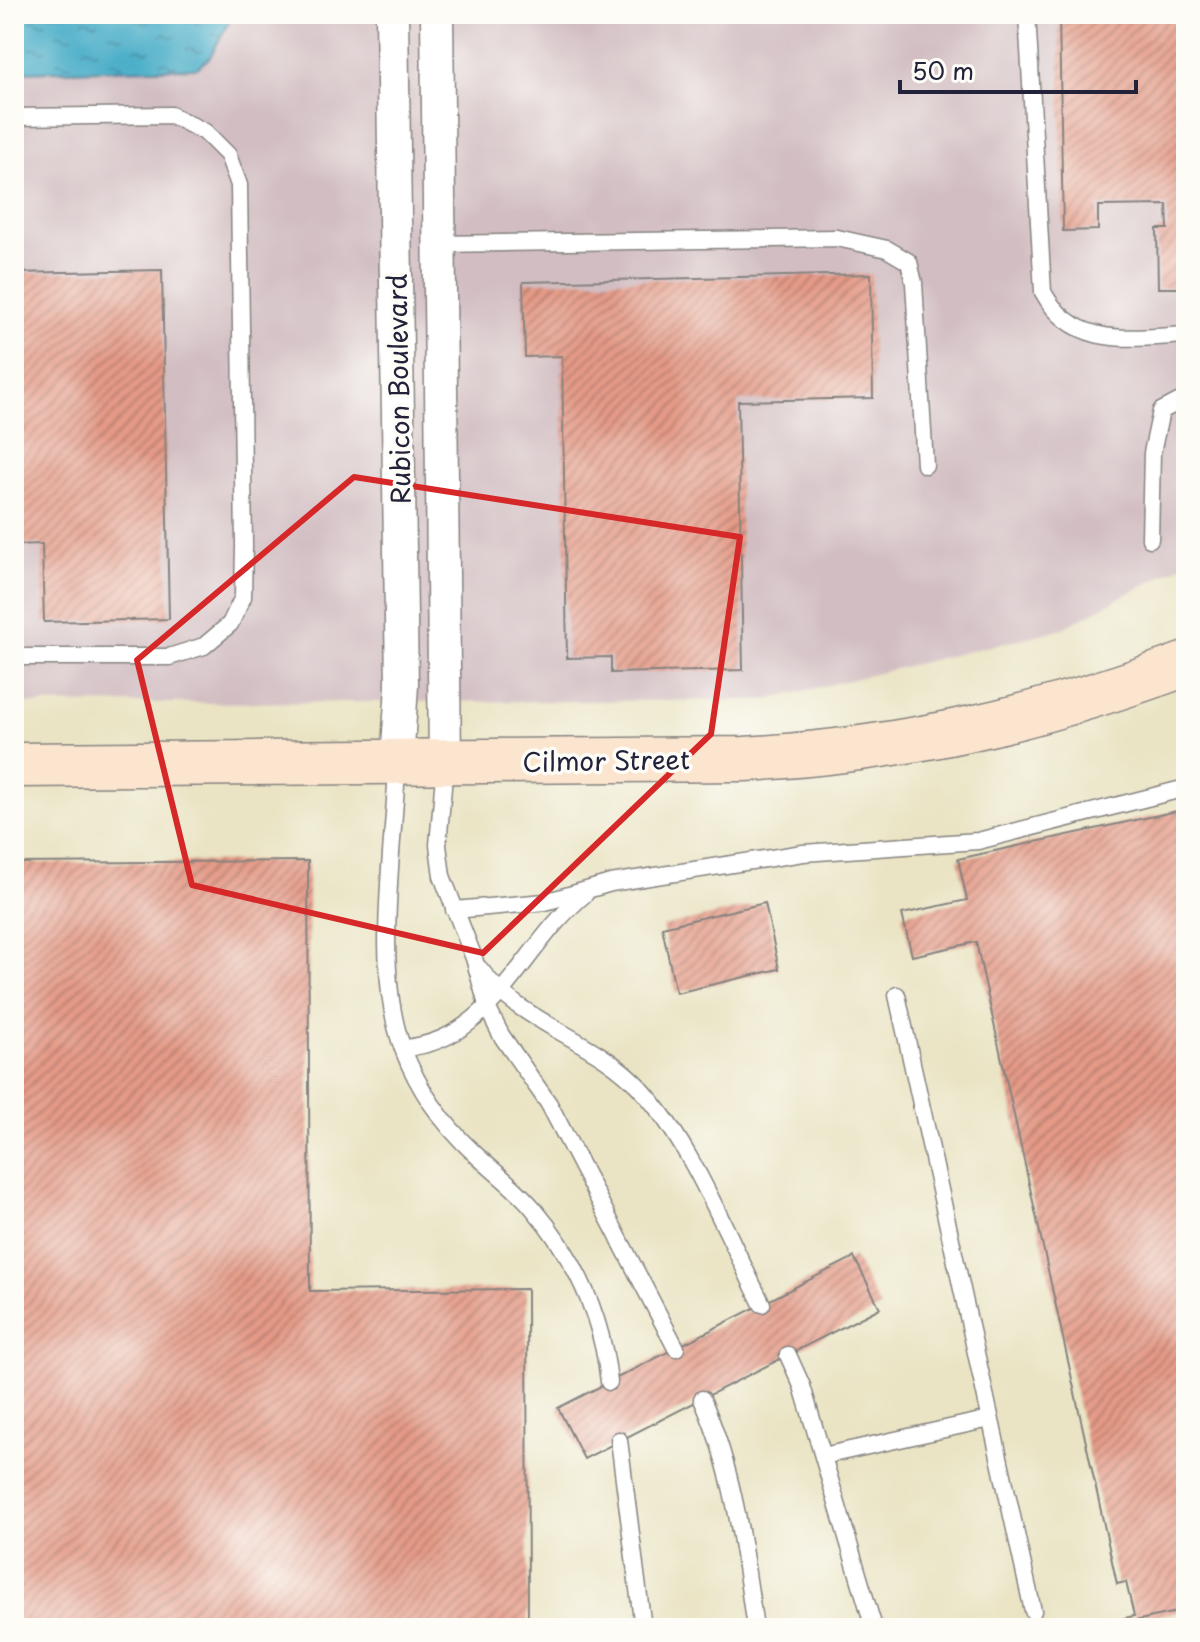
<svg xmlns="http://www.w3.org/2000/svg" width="1200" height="1642" viewBox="0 0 1200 1642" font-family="'Playpen Sans',sans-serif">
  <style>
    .industrial { fill: #d2bec2 }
    .water { fill: url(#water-ripples); stroke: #366882; stroke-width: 2 }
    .building { fill: url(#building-hatch) }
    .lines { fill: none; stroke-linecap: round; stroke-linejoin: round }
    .lane-casing { stroke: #868380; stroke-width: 19 }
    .street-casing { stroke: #868380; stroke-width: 35 }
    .secondary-casing { stroke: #868380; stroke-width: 47 }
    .lane { stroke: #fff; stroke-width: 16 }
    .street { stroke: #fff; stroke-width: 32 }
    .secondary { stroke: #fbe5cf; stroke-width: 44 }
    .marked { fill: none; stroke: #d62828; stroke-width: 6; stroke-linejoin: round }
    .labels { text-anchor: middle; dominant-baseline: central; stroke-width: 7; stroke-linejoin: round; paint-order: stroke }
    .street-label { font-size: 26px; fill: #22223b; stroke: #fdfcf7 }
  </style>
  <defs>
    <pattern id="water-ripples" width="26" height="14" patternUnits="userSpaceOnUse" patternTransform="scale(2)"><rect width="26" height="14" fill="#49adc8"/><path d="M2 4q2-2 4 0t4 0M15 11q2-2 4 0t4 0" fill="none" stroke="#3c8ca4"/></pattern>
    <pattern id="building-hatch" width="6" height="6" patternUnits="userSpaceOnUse" patternTransform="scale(2)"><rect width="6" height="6" fill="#e49a86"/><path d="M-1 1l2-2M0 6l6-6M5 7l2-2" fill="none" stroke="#b87d6f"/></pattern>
  </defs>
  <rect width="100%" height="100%" fill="#fdfcf7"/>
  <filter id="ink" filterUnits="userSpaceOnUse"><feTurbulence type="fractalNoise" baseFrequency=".0125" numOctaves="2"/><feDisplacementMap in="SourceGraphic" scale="16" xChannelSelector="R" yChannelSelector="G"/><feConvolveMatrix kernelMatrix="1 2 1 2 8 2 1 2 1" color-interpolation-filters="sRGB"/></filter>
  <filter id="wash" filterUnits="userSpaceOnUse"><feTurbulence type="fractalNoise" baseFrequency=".006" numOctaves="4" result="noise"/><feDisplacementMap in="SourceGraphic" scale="32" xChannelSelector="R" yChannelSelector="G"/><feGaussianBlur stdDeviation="1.8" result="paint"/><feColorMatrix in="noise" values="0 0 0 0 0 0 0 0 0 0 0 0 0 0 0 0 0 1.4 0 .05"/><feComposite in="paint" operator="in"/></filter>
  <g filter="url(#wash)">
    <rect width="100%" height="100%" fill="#eae4c4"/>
    <!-- industrial -->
    <path class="industrial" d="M14,14H1186V563L1061,629L766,700L14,704Z"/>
    <!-- water -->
    <path class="water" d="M14,14H230L231,18L210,57L197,68L14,72Z"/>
    <g id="blocks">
      <!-- building -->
      <g class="building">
        <path d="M1059,14H1186V288H1158L1157,229H1168L1167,205L1098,206V230L1063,231Z"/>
        <path d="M162,270L169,619L44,622L42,544L14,545V273Z"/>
        <path d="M871,274L873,398L738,401L743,670L611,673V657L567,658L562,356L525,357L523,282Z"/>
        <path d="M1186,809V1610L1125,1623L1124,1618L1134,1616L1126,1582L1117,1584L976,942L912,956L902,914L967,900L958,859Z"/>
        <path d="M308,861L310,1291L527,1289L528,1628H14V863Z"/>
        <path d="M765,903L779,969L676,993L662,927Z"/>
        <path d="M854,1257L880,1308L584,1459L558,1408Z"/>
      </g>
    </g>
  </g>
  <g filter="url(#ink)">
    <use href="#blocks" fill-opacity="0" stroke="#868380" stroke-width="2"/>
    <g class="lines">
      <defs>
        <g id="lane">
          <path d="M1027,14L1043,292C1074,349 1130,338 1186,335"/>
          <path d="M14,117L171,115L205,132L228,155L239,185L244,545L243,597L230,624L204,646L169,657H14"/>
          <path d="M439,244L837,238L887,249L909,262L914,283L925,465"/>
          <path d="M1150,539L1152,453L1161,411L1186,398"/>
          <path d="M445,764L438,845L442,876L474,958L488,1009L501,1035L549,1104L676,1348"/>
          <path d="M397,765C394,850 373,970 403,1049C418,1089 443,1124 474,1153C493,1171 515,1187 532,1207C575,1257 602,1316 609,1382"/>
          <path d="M454,910L545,902L611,883L803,853L978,841L1186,788"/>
          <path d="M480,969C516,1019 586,1037 631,1079C687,1131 727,1236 762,1304"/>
          <path d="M897,995L1033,1611"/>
          <path d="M403,1048C493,1042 521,946 585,894"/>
          <path d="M788,1355L802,1386L874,1628"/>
          <path d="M702,1399C734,1470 744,1551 755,1628"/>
          <path d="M619,1440L643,1628"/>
          <path d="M823,1456L990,1419"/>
        </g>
        <g id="street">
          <path d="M392,14L402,685L397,763"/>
          <path d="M437,14L445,762"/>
        </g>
        <path id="secondary" d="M14,765L744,759C905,750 1035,719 1186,664"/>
      </defs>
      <!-- lane casing -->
      <use href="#lane" class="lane-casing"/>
      <!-- street casing -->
      <use href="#street" class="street-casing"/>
      <!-- secondary casing -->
      <use href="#secondary" class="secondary-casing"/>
      <!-- lane -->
      <use href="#lane" class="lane"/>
      <!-- street -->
      <use href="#street" class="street"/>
      <!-- secondary -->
      <use href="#secondary" class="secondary"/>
    </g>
  </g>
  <!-- marked area -->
  <path class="marked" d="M354,477L740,537L711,734L483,953L192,885L137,660Z"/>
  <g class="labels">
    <!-- street labels -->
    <g class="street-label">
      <text transform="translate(398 389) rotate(-91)">Rubicon Boulevard</text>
      <text transform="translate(606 760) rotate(-1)">Cilmor Street</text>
    </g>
  </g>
  <!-- margin -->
  <rect width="1200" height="1642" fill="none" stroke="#fdfcf7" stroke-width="48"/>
  <!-- scale -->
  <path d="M900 80v12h236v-12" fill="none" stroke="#22223b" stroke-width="4"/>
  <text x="912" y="80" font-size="24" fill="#22223b" stroke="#fdfcf7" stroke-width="6" paint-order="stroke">50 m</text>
</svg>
